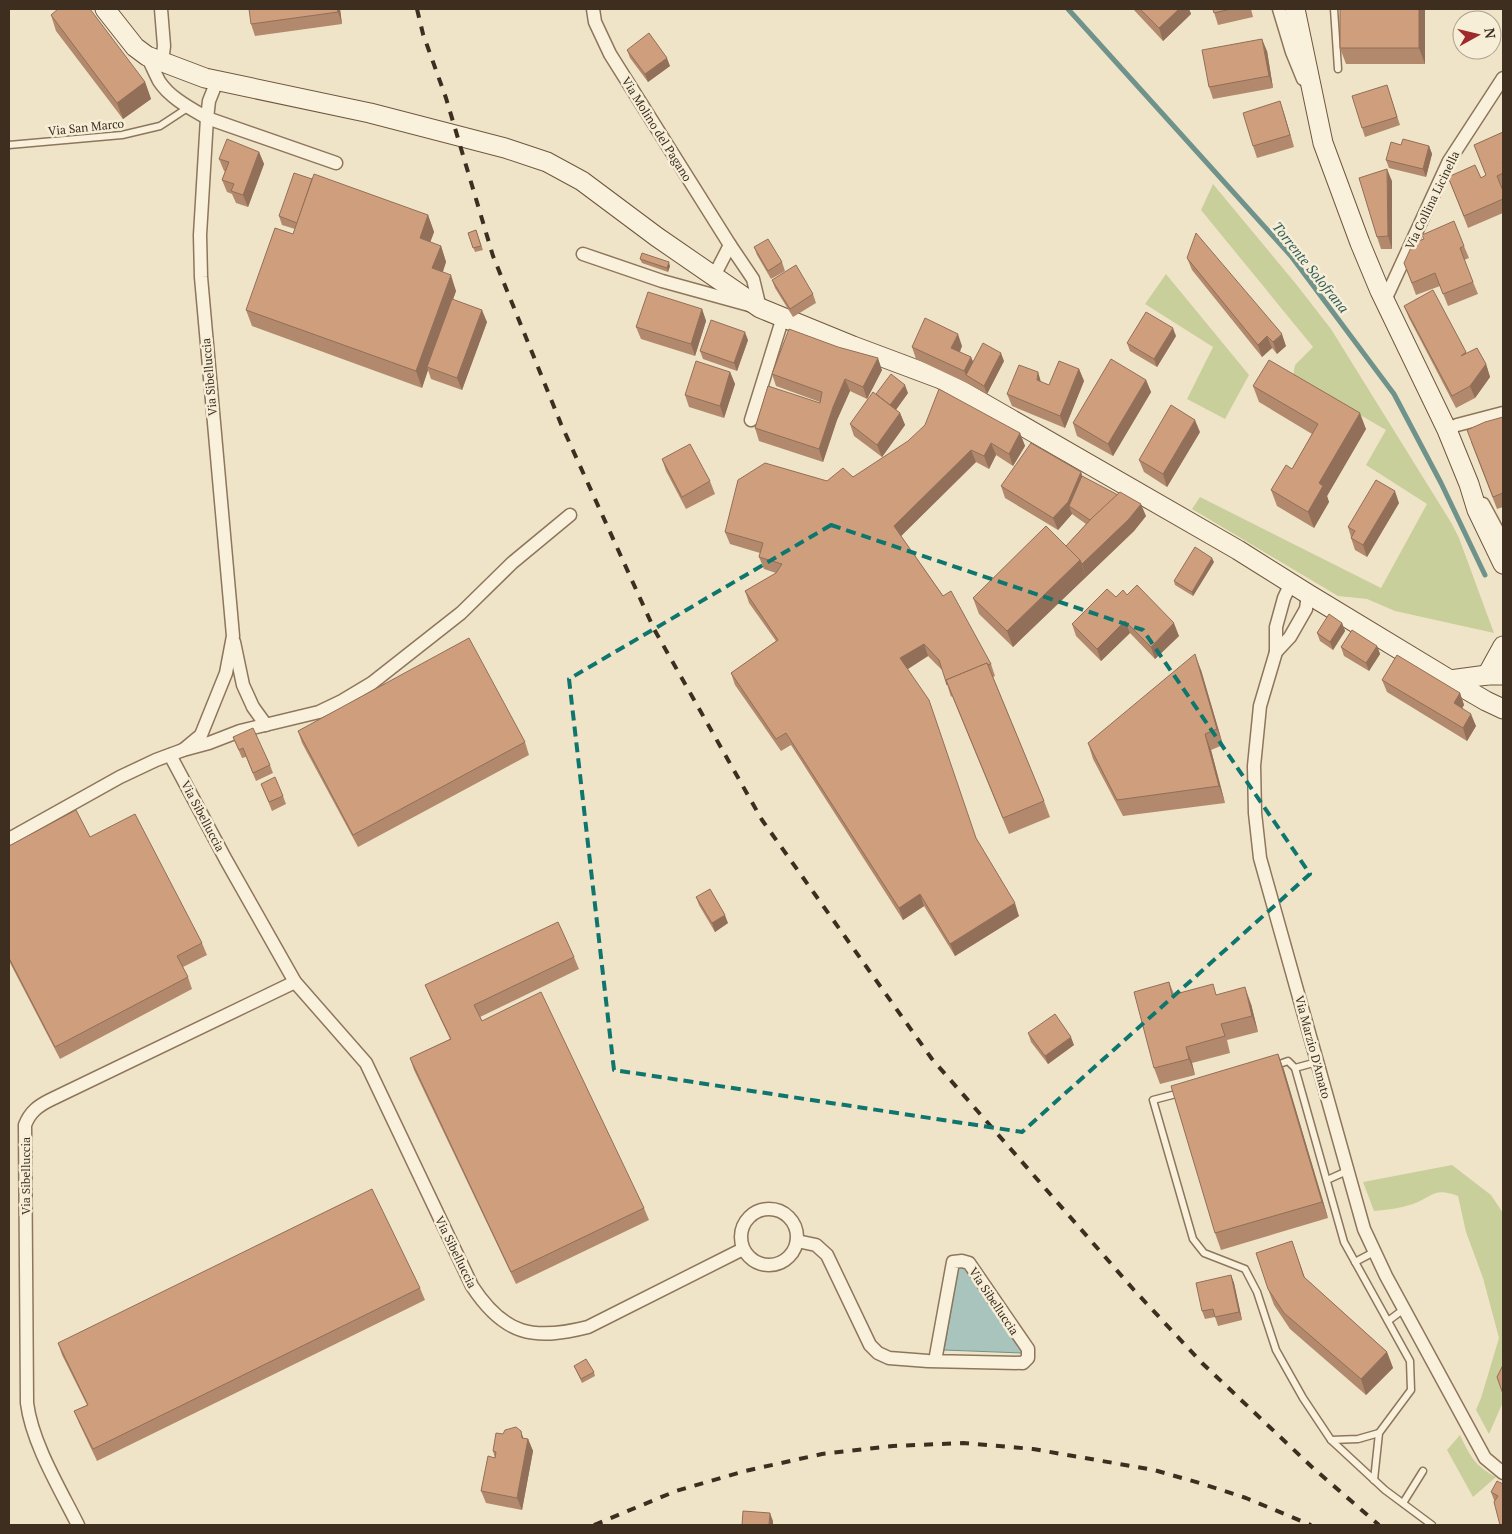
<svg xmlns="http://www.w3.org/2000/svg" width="1512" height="1534" viewBox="0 0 1512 1534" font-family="'PT Serif',serif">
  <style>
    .green { fill: #c9cf9b }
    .water { fill: #a9c4bc; stroke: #6f938a }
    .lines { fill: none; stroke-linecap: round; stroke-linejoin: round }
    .stream { stroke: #6f938a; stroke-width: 5 }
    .lane-casing { stroke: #8d765c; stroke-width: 9 }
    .street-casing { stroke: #8d765c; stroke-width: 15 }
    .secondary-casing { stroke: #6f573f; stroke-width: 21 }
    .lane { stroke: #faf1dc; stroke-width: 6 }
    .street { stroke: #faf1dc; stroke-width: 12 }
    .secondary { stroke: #faf1dc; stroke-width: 19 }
    .rail { stroke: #3d2e20; stroke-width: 4; stroke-dasharray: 9 9; stroke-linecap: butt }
    .wall { fill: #b2896c }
    .shaded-wall { fill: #916f58 }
    .building { fill: #cf9f7d; stroke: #916f58 }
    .marked { fill: none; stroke: #0f766e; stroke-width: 4; stroke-dasharray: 10 6; stroke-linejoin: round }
    .labels { text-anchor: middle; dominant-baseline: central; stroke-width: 5; stroke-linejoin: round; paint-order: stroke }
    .street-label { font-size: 12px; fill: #3d2e20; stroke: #f7eed8 }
    .water-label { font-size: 14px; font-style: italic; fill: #2f5d5a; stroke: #f7eed8 }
  </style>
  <rect width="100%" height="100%" fill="#f0e4c8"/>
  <!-- green -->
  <g class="green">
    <path d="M1213,184L1296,284L1331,329L1452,524L1459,538L1494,633L1395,611L1367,599L1338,596L1192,509L1200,497L1381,588L1427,504L1366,465L1386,430L1293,376L1295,365L1313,347L1201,210Z"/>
    <path d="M1166,274L1249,375L1225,419L1187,399L1213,347L1145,304Z"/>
    <path d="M1452,1165L1491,1195L1503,1213V1402L1489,1434L1476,1410L1481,1398L1499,1338L1483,1278L1466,1232L1458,1196C1434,1187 1434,1196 1413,1204C1400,1208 1388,1210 1374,1211L1363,1182Z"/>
    <path d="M1460,1435C1470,1456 1475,1466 1496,1477L1473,1497L1447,1450Z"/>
  </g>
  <!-- water -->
  <path class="water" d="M959,1265H965L1023,1348L1022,1353L944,1350Z"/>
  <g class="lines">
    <!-- stream -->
    <path class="stream" d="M1068,9L1291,256L1394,394L1441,483L1485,575"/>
    <defs>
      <g id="lane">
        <path d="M1334,9L1338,69"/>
        <path d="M9,145L122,135L160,126L189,107"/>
        <path d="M1274,1066L1288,1061L1295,1068L1344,1242L1410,1361L1411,1390L1379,1433L1374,1480"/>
        <path d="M1295,1068L1317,1062"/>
        <path d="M1180,1093L1153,1100L1193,1239L1204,1253L1245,1269L1257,1292L1276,1350L1303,1398L1331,1440L1385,1490L1432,1525"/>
        <path d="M1327,1180L1347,1171"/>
        <path d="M1355,1262L1374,1252"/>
        <path d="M1388,1321L1404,1309"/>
        <path d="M1331,1440L1358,1439L1379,1433"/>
        <path d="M1403,1503L1423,1471"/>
      </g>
      <g id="street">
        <path d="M161,9L164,46L162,62"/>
        <path d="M1279,9L1292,52L1303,79"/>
        <path d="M147,56C151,64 155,73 159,81C170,98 190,108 207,118L336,163"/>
        <path d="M583,254L662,281L760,308L753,279L730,245L610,54L595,22L593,9"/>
        <path d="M714,276L730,245"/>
        <path d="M1385,300L1449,161L1503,78"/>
        <path d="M751,420L783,317"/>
        <path d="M1447,430L1457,425L1503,413"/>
        <path d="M1483,504L1503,541"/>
        <path d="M1308,594L1306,609L1290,637L1276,652L1260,706L1254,766L1255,813L1260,858L1364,1229L1386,1276L1485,1458L1503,1473"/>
        <path d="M234,642L243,685L253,707L266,725"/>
        <path d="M1276,652V627L1284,598L1291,583"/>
        <path d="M183,750L201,735L226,673L233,636L201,277L200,235L207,118L209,101L217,81"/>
        <path d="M170,755L226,860L295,982L366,1063L472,1286C504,1335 533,1341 588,1327L743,1249"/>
        <path d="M9,839L120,777L156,760L183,750L209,743L240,731L319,712L342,701L372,683L461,613L512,563L570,515"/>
        <circle cx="769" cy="1237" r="28"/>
        <path d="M797,1241L816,1245L827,1255L870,1345L878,1353L889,1358L928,1361L1023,1363L1028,1358V1349L969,1263L962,1261L953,1262L935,1361"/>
        <path d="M78,1525C60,1489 32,1443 27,1403L25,1125C30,1112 38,1106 50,1100L295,982"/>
      </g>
      <g id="secondary">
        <path d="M105,9L135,47L147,56L205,78L370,113L505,148L547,162L582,181L657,237L760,308L853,346L941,379L1238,550L1308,594L1450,680L1486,701L1503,709"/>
        <path d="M1295,9L1323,143L1360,243L1380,291L1447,430L1469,484L1477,510L1503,564"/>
        <path d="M1487,675L1503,646"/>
        <path d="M1450,680L1487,675H1503"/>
      </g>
    </defs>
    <!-- lane casing -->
    <use href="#lane" class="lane-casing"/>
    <!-- street casing -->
    <use href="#street" class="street-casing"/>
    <!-- secondary casing -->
    <use href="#secondary" class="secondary-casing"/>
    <!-- lane -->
    <use href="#lane" class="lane"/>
    <!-- street -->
    <use href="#street" class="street"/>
    <!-- secondary -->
    <use href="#secondary" class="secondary"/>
    <!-- rail -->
    <g class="rail">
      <path d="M417,9L423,34L446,98L493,256L561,424L654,629L762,820L932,1059L1134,1290L1202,1363L1313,1468L1379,1525"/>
      <path d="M594,1525L676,1491L745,1471L822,1454L893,1446L963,1443L1033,1449L1154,1470L1203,1484L1246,1498L1311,1525"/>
    </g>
  </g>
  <!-- wall -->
  <g class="wall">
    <path d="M340,9L342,24L255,36L251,24Z"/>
    <path d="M1133,9H1189L1191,14L1163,41Z"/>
    <path d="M1213,9H1251L1253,17L1218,25Z"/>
    <path d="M1425,9V64H1346L1340,48Z"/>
    <path d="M51,15L145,82L151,99L123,119L56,31Z"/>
    <path d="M627,50L670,66L648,82L630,58Z"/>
    <path d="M1267,51L1273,88L1213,99L1209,87Z"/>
    <path d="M1387,85L1400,125L1365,137L1362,128Z"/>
    <path d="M1280,101L1294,147L1257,158L1253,146Z"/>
    <path d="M1503,132V187L1502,188L1503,191V213L1468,228L1448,177L1481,178L1486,175L1474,145Z"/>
    <path d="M1401,145L1429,146L1432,154L1426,177L1389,168L1386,160Z"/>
    <path d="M259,152L264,164L248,207L236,203L232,194L227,192L222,180L225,171H224L219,159Z"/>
    <path d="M312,179L428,215L434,232L430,242L441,246L446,262L443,272L456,291L453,299L487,322L462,390L431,379L428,370L422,388L252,326L246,310L293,234L295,229L282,225L279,216Z"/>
    <path d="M1392,181V249H1381L1377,237Z"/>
    <path d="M476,230L483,250L475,252L468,233Z"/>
    <path d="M1464,246L1469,258L1464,260L1478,294L1448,306L1440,286L1416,295L1404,263Z"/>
    <path d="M754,247L782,262L785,271L771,279L757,255Z"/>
    <path d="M1187,258L1286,346L1277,354L1272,348L1262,357L1192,270Z"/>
    <path d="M640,259L670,266L668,272L642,263Z"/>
    <path d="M772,280L813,294L816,303L793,317L775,288Z"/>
    <path d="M1404,306L1467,353L1486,364L1490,377L1475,398L1456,408L1409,318Z"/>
    <path d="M702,309L706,321L695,356L641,339L636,327Z"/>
    <path d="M1176,336L1157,367L1130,351L1127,343Z"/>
    <path d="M748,340L737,371L703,359L700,351Z"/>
    <path d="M962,346L960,352L971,357L973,362L1004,361L987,394L969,384L916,359L912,347Z"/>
    <path d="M1079,369L1084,381L1065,428L1012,406L1007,394L1041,382L1049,385Z"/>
    <path d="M882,370L867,399L850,391L837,420L823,462L759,441L755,428L820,403V402L776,386L772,374Z"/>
    <path d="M730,372L735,384L724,418L689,407L685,395Z"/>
    <path d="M1146,380L1151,392L1113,456L1077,436L1073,423Z"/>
    <path d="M1253,386L1366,429L1327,496L1329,502L1314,528L1277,506L1271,490L1292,469L1312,434L1259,402Z"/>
    <path d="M908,393L896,410L900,413L905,425L882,457L854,436L850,424L876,394Z"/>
    <path d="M1503,417V507L1497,509L1471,442Z"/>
    <path d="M1200,432L1167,487L1144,472L1139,460Z"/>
    <path d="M1020,433L1025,446L1013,466L996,455L989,469L976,462L901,536L991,664L995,676L993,677L1044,801L1050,817L1009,834L952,696L951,697L943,671L928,656L907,669L976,840L1019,916L955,956L924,906L903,920L791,745L781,751L735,685L731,673L776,641L749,603L745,591L776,573L764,569L759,557L760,553L730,544L725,532L827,481L853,477Z"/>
    <path d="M662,459L710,481L715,494L686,509L666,471Z"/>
    <path d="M1081,472L1082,476L1146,516L1134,531L1013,647L979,614L973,598L1066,546L1086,524L1072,514L1058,530L1005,498L1001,486Z"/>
    <path d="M1399,503L1367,557L1355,550L1351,538V537L1348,527Z"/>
    <path d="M1214,562L1193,596L1175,585L1174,581Z"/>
    <path d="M1127,595L1179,636L1155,659L1130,633L1101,661L1076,636L1072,624L1116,597Z"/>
    <path d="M1342,623L1345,631L1333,650L1320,641L1317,633Z"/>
    <path d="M1377,646L1380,654L1369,671L1344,656L1341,647Z"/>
    <path d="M1201,670L1223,745L1211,750L1225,803L1123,816L1093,759L1088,743Z"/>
    <path d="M1382,680L1460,693L1464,705L1462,708L1476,726L1467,741L1387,692Z"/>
    <path d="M298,731L525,742L529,755L358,847L302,743Z"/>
    <path d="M233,737L270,765L273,773L256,781L246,757L242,758Z"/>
    <path d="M261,784L283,796L286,804L272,811Z"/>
    <path d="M90,837L202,943L207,955L183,967L188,977L192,989L60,1059L9,961V846Z"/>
    <path d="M696,897L728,923L715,932L699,905Z"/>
    <path d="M574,957L579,969L480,1017L482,1021L644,1208L649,1220L516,1284L414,1070L410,1058L450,1039L430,997L425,985Z"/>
    <path d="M1169,982L1174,994L1217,995L1251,1004L1258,1032L1227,1040L1230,1053L1192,1063L1195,1075L1160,1084L1154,1068Z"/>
    <path d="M1028,1033L1074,1045L1048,1064L1031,1042Z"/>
    <path d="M1278,1054L1284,1070L1328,1218L1221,1250L1215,1233Z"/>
    <path d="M1292,1241L1305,1278L1387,1352L1393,1368L1366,1395L1290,1329L1274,1305L1268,1289Z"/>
    <path d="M1231,1275L1234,1283L1242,1320L1218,1326L1215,1317L1205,1319L1202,1311Z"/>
    <path d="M420,1288L425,1300L97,1461L79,1423L74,1411L87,1405L62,1355L58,1343Z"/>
    <path d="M574,1366L594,1372L595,1376L582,1383Z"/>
    <path d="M523,1438L528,1439L533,1451L522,1510L486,1503L481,1491L495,1458L493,1451Z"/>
    <path d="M1503,1484V1525L1491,1492Z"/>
  </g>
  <!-- shaded-wall -->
  <g class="shaded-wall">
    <path d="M337,9H340L342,24Z"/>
    <path d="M1179,9H1189L1191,14L1163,41L1159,28Z"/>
    <path d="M1419,9H1425V64L1419,48Z"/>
    <path d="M1262,39L1267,51L1273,88L1269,76Z"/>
    <path d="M667,58L670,66L648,82L645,74Z"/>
    <path d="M145,82L151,99L123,119L117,103Z"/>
    <path d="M1280,101L1284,113L1294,147L1290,135Z"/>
    <path d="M1429,146L1432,154L1426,177L1423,169Z"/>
    <path d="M259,152L264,164L248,207L243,195Z"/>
    <path d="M1387,169L1392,181V249L1388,236Z"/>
    <path d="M428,215L434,232L426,254L420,238Z"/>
    <path d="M441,246L446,262L438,284L432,268Z"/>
    <path d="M669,262L670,266L668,272L667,268Z"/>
    <path d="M451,275L456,291L429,367H427L428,370L422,388L416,371Z"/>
    <path d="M702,309L706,321L695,356L691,344Z"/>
    <path d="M482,310L487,322L462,390L457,378Z"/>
    <path d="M1173,328L1176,336L1157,367L1154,359Z"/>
    <path d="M745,332L748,340L737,371L734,363Z"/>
    <path d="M958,334L962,346L956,360L951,348Z"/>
    <path d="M1282,334L1286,346L1277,354L1273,342Z"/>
    <path d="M1267,336L1272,348L1262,357L1258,345Z"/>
    <path d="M1001,353L1004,361L987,394L984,386Z"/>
    <path d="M971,357L976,369L966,375L964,371Z"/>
    <path d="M878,358L882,370L867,399L863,387Z"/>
    <path d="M1486,364L1490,377L1475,398L1470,386Z"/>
    <path d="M1079,369L1084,381L1065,428L1060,416Z"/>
    <path d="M730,372L735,384L724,418L720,406Z"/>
    <path d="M1038,372L1042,385L1037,380Z"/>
    <path d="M845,379L850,391L837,420L823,462L819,449L833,407Z"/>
    <path d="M1146,380L1151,392L1113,456L1108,444Z"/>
    <path d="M905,385L908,393L892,415L889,407Z"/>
    <path d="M900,413L905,425L882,457L877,445Z"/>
    <path d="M1360,413L1366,429L1327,496L1329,502L1314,528L1308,512L1319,483Z"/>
    <path d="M1195,420L1200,432L1167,487L1163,474Z"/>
    <path d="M1020,433L1025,446L1013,466L1009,454Z"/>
    <path d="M991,443L996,455L989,469L984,456Z"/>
    <path d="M971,450L976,462L898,539L894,526Z"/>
    <path d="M1081,472L1085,485L1069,506L1072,514L1058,530L1053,518Z"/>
    <path d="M1395,491L1399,503L1367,557L1363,545Z"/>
    <path d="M1141,504L1146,516L1134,531L1086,577L1082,564Z"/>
    <path d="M1212,558L1214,562L1193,596L1192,592Z"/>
    <path d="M1080,560L1086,577L1013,647L1007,631Z"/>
    <path d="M1125,621L1130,633L1101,661L1097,649Z"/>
    <path d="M1174,623L1179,636L1155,659L1151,647Z"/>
    <path d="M1342,623L1345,631L1333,650L1330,642Z"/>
    <path d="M924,644L928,656L905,671L900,658Z"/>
    <path d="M1377,646L1380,654L1369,671L1366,663Z"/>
    <path d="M1195,654L1201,670L1223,745L1217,729Z"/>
    <path d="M1460,693L1464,705L1458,715L1454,703Z"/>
    <path d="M1471,714L1476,726L1467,741L1463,728Z"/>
    <path d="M1205,734L1211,750L1225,803L1219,786Z"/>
    <path d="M920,894L924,906L903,920L899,908Z"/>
    <path d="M1015,903L1019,916L955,956L950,944Z"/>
    <path d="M725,915L728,923L715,932L712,923Z"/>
    <path d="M1245,987L1251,1004L1258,1032L1252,1016Z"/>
    <path d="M1071,1037L1074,1045L1048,1064L1045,1056Z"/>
    <path d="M1186,1047L1192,1063L1195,1075L1189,1059Z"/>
    <path d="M1278,1054L1284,1070L1328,1218L1322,1202Z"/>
    <path d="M1231,1275L1234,1283L1242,1320L1239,1312Z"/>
    <path d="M1387,1352L1393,1368L1366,1395L1361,1379Z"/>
    <path d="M521,1431L525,1443L528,1439L533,1451L522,1510L517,1498L522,1438Z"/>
    <path d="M770,1513L773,1521V1525H769Z"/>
  </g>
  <!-- building -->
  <g class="building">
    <path d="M58,9H90L145,82L117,103L51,15Z"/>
    <path d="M249,9H337L338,12L251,24Z"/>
    <path d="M1140,9H1179L1159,28Z"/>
    <path d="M1213,9H1231L1214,13Z"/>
    <rect x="1340" y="9" width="79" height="39"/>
    <path d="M649,33L667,58L645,74L627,50Z"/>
    <path d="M1262,39L1269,76L1209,87L1202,50Z"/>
    <path d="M1387,85L1397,117L1362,128L1352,96Z"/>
    <path d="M1280,101L1290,135L1253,146L1243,113Z"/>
    <path d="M1503,132V162H1502L1503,165V173L1497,176L1503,191V199L1464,216L1448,177L1475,165L1481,178L1486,175L1474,145Z"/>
    <path d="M227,139L259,152L243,195L231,191L234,184L222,180L229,162L219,159Z"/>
    <path d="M1403,139L1429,146L1423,169L1386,160L1391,142L1401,145Z"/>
    <path d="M1387,169L1388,236L1377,237L1359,178Z"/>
    <path d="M294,173L312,179L297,223L279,216Z"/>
    <path d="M314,174L428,215L420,238L441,246L432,268L451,275L416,371L246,310L275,228L293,234Z"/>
    <path d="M1454,221L1464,246L1460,248L1473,282L1443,294L1435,273L1412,283L1404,263L1413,243L1424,239L1422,235Z"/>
    <path d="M476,230L481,246L473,248L468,233Z"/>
    <path d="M1196,233L1282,334L1273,342L1267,336L1258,345L1187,258Z"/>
    <path d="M768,239L782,262L768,271L754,247Z"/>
    <path d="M642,253L669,262L667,268L640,259Z"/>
    <path d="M796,265L813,294L790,309L772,280Z"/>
    <path d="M1433,290L1466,352L1461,356L1477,348L1486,364L1470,386L1452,396L1404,306Z"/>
    <path d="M648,292L702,309L691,344L636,327Z"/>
    <path d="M452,299L482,310L457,378L427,367Z"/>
    <path d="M1146,312L1173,328L1154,359L1127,343Z"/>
    <path d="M925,318L958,334L951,348L971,357L964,371L912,347Z"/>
    <path d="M711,320L745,332L734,363L700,351Z"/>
    <path d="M789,329L838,347L878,358L863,387L845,379L833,407L819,449L755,428L768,386L820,403L822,392L772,374Z"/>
    <path d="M983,343L1001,353L984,386L966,375Z"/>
    <path d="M1111,359L1146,380L1108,444L1073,423Z"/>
    <path d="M1269,360L1360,413L1319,483L1323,486L1308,512L1271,490L1286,465L1292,469L1318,424L1253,386Z"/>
    <path d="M696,361L730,372L720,406L685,395Z"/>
    <path d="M1059,361L1079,369L1060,416L1007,394L1019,365L1038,372L1037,380L1049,385Z"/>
    <path d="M891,374L905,385L890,405L876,394Z"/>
    <path d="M939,389L1020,433L1009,454L991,443L984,456L971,450L894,526L943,596L951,591L991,664L988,665L987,663L946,680L948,684L947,685L939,660L924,644L900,658L929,700L976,838L1015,903L950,944L920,894L899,908L786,733L776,739L731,673L778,640L745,591L776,573L782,564L759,557L763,543L725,532L738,480L765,463L827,481L843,468L853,477L908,441L925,425Z"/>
    <path d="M873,392L900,413L877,445L850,424Z"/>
    <path d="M1171,405L1195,420L1163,474L1139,460Z"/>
    <path d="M1503,417V493L1493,497L1467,430L1485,422Z"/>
    <path d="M1031,443L1081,472L1068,502L1053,518L1001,486Z"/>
    <path d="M690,444L710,481L682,497L662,459Z"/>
    <path d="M1082,476L1118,495L1090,520L1069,506Z"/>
    <path d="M1376,480L1395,491L1363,545L1351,538L1355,531L1348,527Z"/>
    <path d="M1120,492L1141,504L1129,519L1082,564L1080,560L1066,546L1092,518Z"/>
    <path d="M1046,526L1080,560L1007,631L973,598Z"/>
    <path d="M1195,547L1212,558L1192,592L1174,581Z"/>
    <path d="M1137,585L1174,623L1151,647L1125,621L1097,649L1072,624L1107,589L1116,597L1123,590L1127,595Z"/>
    <path d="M1329,614L1342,623L1330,642L1317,633Z"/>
    <path d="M1352,630L1377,646L1366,663L1341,647Z"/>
    <path d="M469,638L525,742L353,835L298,731Z"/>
    <path d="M1195,654L1217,729L1205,734L1219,786L1117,800L1088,743Z"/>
    <path d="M1397,655L1460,693L1454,703L1471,714L1463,728L1382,680Z"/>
    <path d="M987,663L1044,801L1003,818L946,680Z"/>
    <path d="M253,728L270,765L253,773L243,748L239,750L233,737Z"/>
    <path d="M275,777L283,796L269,802L261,784Z"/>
    <path d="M76,810L90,837L135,814L202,943L177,956L188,977L55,1047L9,958V846Z"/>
    <path d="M710,889L725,915L712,923L696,897Z"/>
    <path d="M558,922L574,957L474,1005L482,1021L541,992L644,1208L511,1272L410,1058L451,1039L425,985Z"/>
    <path d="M1169,982L1172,995L1213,984L1216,995L1245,987L1252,1016L1221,1024L1225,1036L1186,1047L1189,1059L1154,1068L1134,992Z"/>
    <path d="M1055,1014L1071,1037L1045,1056L1028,1033Z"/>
    <path d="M1278,1054L1322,1202L1215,1233L1171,1086Z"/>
    <path d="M372,1189L420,1288L93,1449L74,1411L88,1405L58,1343Z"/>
    <path d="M1292,1241L1304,1277L1387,1352L1361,1379L1284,1313L1268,1289L1256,1253Z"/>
    <path d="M1231,1275L1239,1312L1215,1317L1213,1309L1202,1311L1196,1283Z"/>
    <path d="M586,1359L594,1372L581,1379L574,1366Z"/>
    <path d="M1503,1365V1394L1497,1377Z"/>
    <path d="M516,1427L521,1431L522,1438L528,1439L517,1498L481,1491L488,1456L495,1458L496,1452L493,1451L496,1433L503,1434L505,1430Z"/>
    <path d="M1497,1481L1503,1484V1525H1500L1494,1502L1498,1496L1491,1492Z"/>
    <path d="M743,1511L770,1513L769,1525H742Z"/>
  </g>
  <!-- marked area -->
  <path class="marked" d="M831,525L1143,630L1310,874L1022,1132L614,1070L569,679Z"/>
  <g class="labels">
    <!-- street labels -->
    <g class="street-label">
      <text transform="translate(86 127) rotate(-6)">Via San Marco</text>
      <text transform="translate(657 129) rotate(58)">Via Molino del Pagano</text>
      <text transform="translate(1432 200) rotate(-64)">Via Collina Licinella</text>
      <text transform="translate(209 377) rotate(-95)">Via Sibelluccia</text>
      <text transform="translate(203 816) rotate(62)">Via Sibelluccia</text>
      <text transform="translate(1313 1047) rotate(75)">Via Marzio D'Amato</text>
      <text transform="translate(25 1176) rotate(-90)">Via Sibelluccia</text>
      <text transform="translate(456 1252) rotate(64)">Via Sibelluccia</text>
      <text transform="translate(994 1301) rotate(56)">Via Sibelluccia</text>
    </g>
    <!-- water labels -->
    <g class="water-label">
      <text transform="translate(1311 267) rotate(51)">Torrente Solofrana</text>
    </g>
  </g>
  <!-- border -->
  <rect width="1512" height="1534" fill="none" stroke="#3d2e20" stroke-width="20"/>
  <!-- north arrow -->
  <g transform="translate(1477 35) rotate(82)"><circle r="24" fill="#f7eed8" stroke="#ada18e"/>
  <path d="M0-4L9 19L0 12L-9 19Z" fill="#9e2a2b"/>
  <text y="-8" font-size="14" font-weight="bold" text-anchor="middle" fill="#3d2e20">N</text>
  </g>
</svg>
